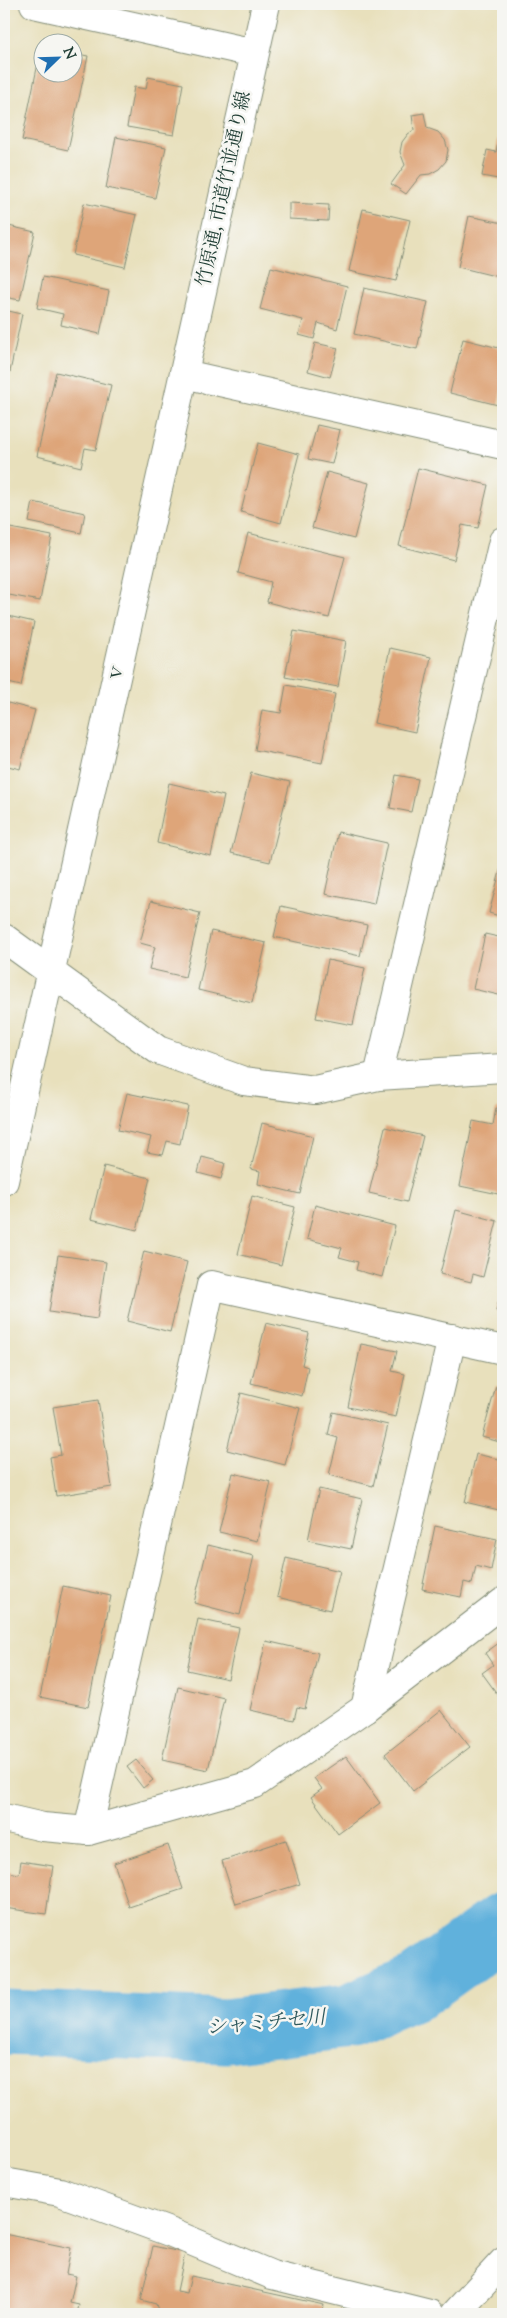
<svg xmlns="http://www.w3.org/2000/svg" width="507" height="2318" viewBox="0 0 507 2318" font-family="'Sorts Mill Goudy','Noto Serif JP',serif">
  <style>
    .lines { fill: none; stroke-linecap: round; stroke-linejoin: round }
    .river { stroke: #61b1dc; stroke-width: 65 }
    .building { fill: #dea579 }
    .minor-casing { stroke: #848e78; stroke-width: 30 }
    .minor { stroke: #fff; stroke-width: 28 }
    .labels { text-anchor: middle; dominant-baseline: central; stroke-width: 5; stroke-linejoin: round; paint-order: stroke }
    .street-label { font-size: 19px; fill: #1f3d34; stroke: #f6f6f2 }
    .water-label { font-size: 20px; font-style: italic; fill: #305a5e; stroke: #f6f6f2 }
  </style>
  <rect width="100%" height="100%" fill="#f6f6f2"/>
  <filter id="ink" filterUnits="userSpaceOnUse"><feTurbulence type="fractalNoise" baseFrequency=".02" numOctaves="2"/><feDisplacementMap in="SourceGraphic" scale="10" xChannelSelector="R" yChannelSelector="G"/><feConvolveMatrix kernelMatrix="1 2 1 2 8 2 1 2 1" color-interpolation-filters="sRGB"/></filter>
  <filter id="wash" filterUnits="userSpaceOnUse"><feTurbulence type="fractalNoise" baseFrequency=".0096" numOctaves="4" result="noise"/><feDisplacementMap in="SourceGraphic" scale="20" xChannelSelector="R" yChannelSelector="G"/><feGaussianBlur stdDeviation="1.12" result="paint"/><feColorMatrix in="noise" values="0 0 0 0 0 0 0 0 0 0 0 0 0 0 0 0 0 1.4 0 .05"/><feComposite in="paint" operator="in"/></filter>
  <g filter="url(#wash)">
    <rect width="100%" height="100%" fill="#e8e0bc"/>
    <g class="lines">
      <!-- river -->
      <path class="river" d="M4,2022L226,2031L349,2016L417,1987L503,1925"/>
    </g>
    <g id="blocks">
      <!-- building -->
      <g class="building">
        <path d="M42,44V72H72V53L88,56L68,150L22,140Z"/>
        <path d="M148,77L183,84L174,135L127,127L134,87L146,89Z"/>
        <path d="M424,113L427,128L438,132L445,140L448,150L446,161L439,169L430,174L421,175L406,194L391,184L405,165L400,152L402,142L408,134L414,130L412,115Z"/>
        <path d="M502,120H503V180L482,176L487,150L496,152Z"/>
        <path d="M116,137L166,147L155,198L106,188Z"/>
        <path d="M84,203L137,215L125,267L73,255Z"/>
        <path d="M289,203L329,205L328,221L289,219Z"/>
        <path d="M363,209L410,220L396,281L349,271Z"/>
        <path d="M469,216L503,223V278L458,267Z"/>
        <path d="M4,225L35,232L20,300L4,297Z"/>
        <path d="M271,267L347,286L337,329L318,323L314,339L299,335L303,320L260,309Z"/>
        <path d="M43,277L109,291L100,334L61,325L63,314L37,308Z"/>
        <path d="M364,288L428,302L417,349L354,334Z"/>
        <path d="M4,310L22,314L10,372L4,371Z"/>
        <path d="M463,339L503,349V384L498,405L450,393Z"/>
        <path d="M315,343L338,348L330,377L308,371Z"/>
        <path d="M56,372L111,385L96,450L85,448L81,467L37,456Z"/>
        <path d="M317,425L340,430L332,464L308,459Z"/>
        <path d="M258,443L299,454L281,523L241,512Z"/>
        <path d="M418,468L488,485L478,528L462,525L454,560L399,546Z"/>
        <path d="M327,472L369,483L354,539L312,528Z"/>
        <path d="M33,502L85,513L81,533L29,522Z"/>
        <path d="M5,527L52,536L40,601L4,594Z"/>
        <path d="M248,533L345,557L329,618L267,602L271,582L238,573Z"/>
        <path d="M4,615L34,622L21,686L4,682Z"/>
        <path d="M294,631L346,641L338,687L285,677Z"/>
        <path d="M390,648L431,657L415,732L374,723Z"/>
        <path d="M286,685L335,694L322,763L255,750L262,710L281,713Z"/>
        <path d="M4,702L35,710L20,769L4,765Z"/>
        <path d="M251,773L290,782L270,862L231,853Z"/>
        <path d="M396,775L418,779L411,812L390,808Z"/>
        <path d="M169,783L224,796L211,856L157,843Z"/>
        <path d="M338,832L387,843L374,904L325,894Z"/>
        <path d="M503,860V917L489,913Z"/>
        <path d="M151,901L200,913L185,977L149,969L155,947L140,943Z"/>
        <path d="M281,906L367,925L360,956L274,937Z"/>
        <path d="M211,931L266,943L252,1003L198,990Z"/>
        <path d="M485,934L503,938V996L473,989Z"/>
        <path d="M328,960L365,968L353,1025L316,1018Z"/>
        <path d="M127,1093L188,1106L180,1144L167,1141L163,1155L147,1152L151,1137L118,1130Z"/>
        <path d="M496,1108L503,1110V1195L460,1186L473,1121L493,1125Z"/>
        <path d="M262,1123L313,1136L300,1194L258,1184L260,1171L251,1169Z"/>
        <path d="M385,1127L423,1136L407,1202L369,1193Z"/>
        <path d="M202,1157L225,1163L221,1179L198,1173Z"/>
        <path d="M104,1166L150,1178L137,1230L91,1219Z"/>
        <path d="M252,1196L295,1207L281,1265L238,1254Z"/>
        <path d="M315,1205L395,1226L382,1277L356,1270L358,1262L339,1257L342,1248L307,1239Z"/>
        <path d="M456,1210L497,1221L483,1277L473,1274L471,1282L440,1274Z"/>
        <path d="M144,1251L187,1262L170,1332L127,1321Z"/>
        <path d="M58,1255L106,1262L97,1319L49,1312Z"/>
        <path d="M503,1285V1313L496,1311Z"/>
        <path d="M266,1323L309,1333L302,1365L308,1367L302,1396L251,1383Z"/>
        <path d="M361,1344L397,1351L392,1371L405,1374L396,1417L348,1407Z"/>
        <path d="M496,1386L503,1388V1443L482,1437Z"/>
        <path d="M241,1393L300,1408L285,1465L227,1450Z"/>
        <path d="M98,1400L112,1487L56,1496L50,1457L61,1455L53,1407Z"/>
        <path d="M333,1412L388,1425L373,1486L329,1475L338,1438L328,1435Z"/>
        <path d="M476,1454L503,1460V1511L465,1502Z"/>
        <path d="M233,1473L271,1482L257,1541L219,1532Z"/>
        <path d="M319,1489L362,1499L351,1549L308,1540Z"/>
        <path d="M435,1526L497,1539L491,1570L476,1566L472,1584L464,1582L461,1597L422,1589Z"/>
        <path d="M208,1545L254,1556L240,1615L194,1603Z"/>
        <path d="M286,1558L340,1571L330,1610L277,1597Z"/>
        <path d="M63,1586L111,1596L88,1707L40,1697Z"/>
        <path d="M198,1619L239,1628L228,1679L187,1670Z"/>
        <path d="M503,1640V1702L482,1673L493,1665L485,1653Z"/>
        <path d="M266,1641L318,1653L305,1709L297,1707L294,1720L250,1710Z"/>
        <path d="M178,1687L224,1698L208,1770L162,1760Z"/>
        <path d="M441,1710L470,1747L413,1791L385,1754Z"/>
        <path d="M346,1756L380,1803L338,1834L311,1797L322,1789L314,1778Z"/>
        <path d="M136,1760L153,1780L143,1788L127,1767Z"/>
        <path d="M286,1840L300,1884L236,1904L222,1861Z"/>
        <path d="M168,1845L183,1889L129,1907L114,1863Z"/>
        <path d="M21,1861L53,1866L46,1914L4,1908V1871L19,1874Z"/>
        <path d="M4,2234L71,2248L66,2274L76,2276L70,2303L79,2305L77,2314H4Z"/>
        <path d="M153,2246L185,2253L177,2291L187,2293L191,2276L324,2305L322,2314H159L156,2304L141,2300Z"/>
      </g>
    </g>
  </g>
  <g filter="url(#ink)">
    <use href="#blocks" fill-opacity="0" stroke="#848e78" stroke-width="1"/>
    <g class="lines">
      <defs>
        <g id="minor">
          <path d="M34,4L254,53"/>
          <path d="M184,374L503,445"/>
          <path d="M4,938L158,1050L244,1081L315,1090L378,1076L503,1068"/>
          <path d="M378,1076L503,541"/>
          <path d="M4,1181L266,4"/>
          <path d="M365,1708L452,1338"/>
          <path d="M4,1818L43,1827L88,1831L255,1784L365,1708L503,1602"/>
          <path d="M88,1831L211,1285L503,1350"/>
          <path d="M4,2182L60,2192L172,2233L272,2275L430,2314"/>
          <path d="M455,2314L503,2262"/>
        </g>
      </defs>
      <!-- minor casing -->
      <use href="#minor" class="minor-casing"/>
      <!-- minor -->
      <use href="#minor" class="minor"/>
    </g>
  </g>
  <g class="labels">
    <!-- street labels -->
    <g class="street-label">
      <text transform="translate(225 189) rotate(-78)">竹原通, 市道竹並通り線</text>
      <text transform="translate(117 673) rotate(-77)">ｖ</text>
    </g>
    <!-- water labels -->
    <g class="water-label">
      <text transform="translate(266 2024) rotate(-5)">シャミチセ川</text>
    </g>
  </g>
  <!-- margin -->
  <rect width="507" height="2318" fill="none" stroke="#f6f6f2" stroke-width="20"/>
  <!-- north arrow -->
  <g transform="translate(58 58) rotate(67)"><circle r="24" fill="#f6f6f2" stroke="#a0aca6"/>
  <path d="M0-4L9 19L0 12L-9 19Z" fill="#1f6fb2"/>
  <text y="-8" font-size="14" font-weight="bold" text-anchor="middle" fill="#1f3d34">N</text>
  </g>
</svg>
